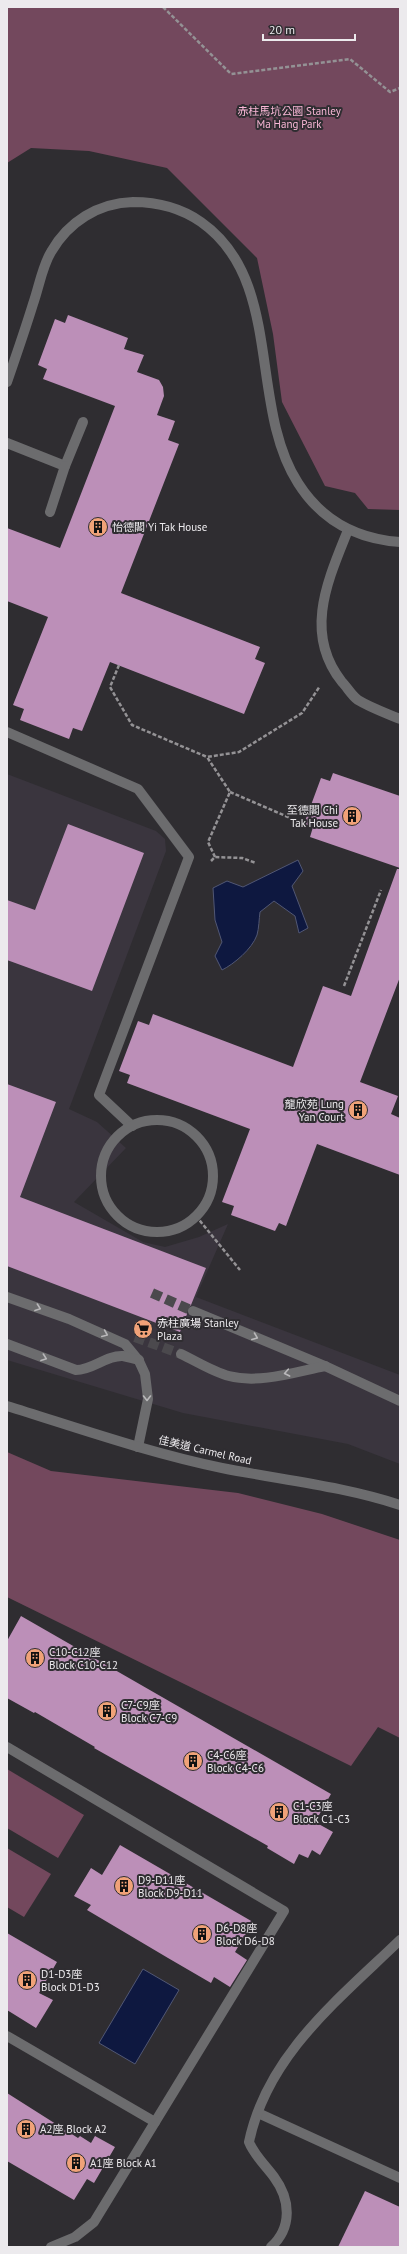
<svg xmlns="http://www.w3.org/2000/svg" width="407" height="2254" viewBox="0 0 407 2254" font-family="'PT Sans','Noto Sans TC',sans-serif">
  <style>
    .built { fill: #3a353e }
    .green { fill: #73485d }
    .water { fill: #0e1840; stroke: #515774 }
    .building { fill: #bc8fb8 }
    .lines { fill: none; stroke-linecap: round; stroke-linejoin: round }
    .minor-tunnel { stroke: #4b494d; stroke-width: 10; stroke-dasharray: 10 5; stroke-linecap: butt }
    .path { stroke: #949295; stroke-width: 2.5; stroke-dasharray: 4 2; stroke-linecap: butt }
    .minor { stroke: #6c6c6e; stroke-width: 10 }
    .oneway { stroke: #b9b8ba }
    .labels { text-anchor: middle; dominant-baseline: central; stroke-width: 4; stroke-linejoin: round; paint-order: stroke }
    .park-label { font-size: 11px; fill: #f9b7d6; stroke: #2f2d31 }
    .poi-label { font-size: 11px; fill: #eceaed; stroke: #2f2d31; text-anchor: start }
    .street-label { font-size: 11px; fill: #eceaed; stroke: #2f2d31 }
  </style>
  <rect width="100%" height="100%" fill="#2f2d31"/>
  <!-- built -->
  <path class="built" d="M7,774L156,831L165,839L166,851L69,1109L97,1122L126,1148L74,1202L143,1242L165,1247L199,1237L228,1224L196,1297L400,1375V1464L348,1444L183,1413L7,1360Z"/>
  <!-- green -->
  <g class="green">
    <path d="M7,7H400V510L368,509L355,493L325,486L282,402L273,334L257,258L167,168L89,151L31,148L7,163Z"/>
    <path d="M7,1452L51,1471L238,1493L322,1514L400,1540V1738L378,1727L351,1766L7,1597Z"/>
    <path d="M7,1769L84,1815L58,1858L7,1828Z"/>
    <path d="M7,1848L51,1874L24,1917L7,1907Z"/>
  </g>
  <!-- water -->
  <g class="water">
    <path d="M298,860L303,871L292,886L308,928L299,933L295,916L274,901L260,912C259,919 259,928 257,935C252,949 234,964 222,970L215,956L222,942L215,920L213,888L227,881L243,887Z"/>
    <path d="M143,1969L179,1990L135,2064L99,2043Z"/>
  </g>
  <!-- building -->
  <g class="building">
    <path d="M68,315L128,338L124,349L144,355L137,372L159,380L163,387L164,396L157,415L175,421L168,440L179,444L121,593L260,647L255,659L265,663L244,714L110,662L82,731L73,728L69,739L20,720L24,709L13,705L48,617L7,601V528L60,548L115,406L43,379L47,369L38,365L55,319L65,323Z"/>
    <path d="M333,773L400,796V868L310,837L313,827L304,824L321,778L330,781Z"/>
    <path d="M68,824L144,853L92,991L7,960V900L35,910Z"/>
    <path d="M397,869H400V977L360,1082L398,1096L391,1114L400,1118V1175L317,1144L286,1226L279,1223L275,1231L231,1215L234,1206L222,1202L250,1129L127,1083L130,1075L119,1071L138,1021L149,1025L153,1014L293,1067L323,986L351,996Z"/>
    <path d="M7,1084L56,1102L20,1197L206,1268L191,1305L187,1309V1314L180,1332L7,1266Z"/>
    <path d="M21,1616L331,1794L315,1822L333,1832L320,1855L312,1850L308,1858L299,1854L294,1864L267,1848L268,1846L94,1748L95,1747L35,1712L34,1713L7,1698V1641Z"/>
    <path d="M120,1845L253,1922L235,1952L247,1960L230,1987L214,1977L211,1983L168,1958L87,1910L91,1905L74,1896L91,1868L102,1875Z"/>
    <path d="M7,1933L57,1962L39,1993L53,2000L36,2028L7,2010Z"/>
    <path d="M7,2093L78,2138L80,2136L91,2143L95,2136L115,2147L94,2183L87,2179L74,2200L7,2161Z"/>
    <path d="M365,2191L400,2207V2247H338Z"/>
  </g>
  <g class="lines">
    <!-- minor-tunnel -->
    <g class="minor-tunnel">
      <path d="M152,1293L193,1311"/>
      <path d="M135,1337L181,1354"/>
    </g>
    <!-- path -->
    <g class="path">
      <path d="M163,7L231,74L350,59L390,92L400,88"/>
      <path d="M119,665L110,687L132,725L207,757"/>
      <path d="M230,792L302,823"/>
      <path d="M215,857L208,842L230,792L207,757L239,752L302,713L320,686"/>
      <path d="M211,861L215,857L242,858L256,863"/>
      <path d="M344,986L381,890"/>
      <path d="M196,1216L240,1270"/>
    </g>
    <!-- minor -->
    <g class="minor">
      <path d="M7,382C16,356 25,330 33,304C39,287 42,267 51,252C68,222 98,203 133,202C157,202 181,208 201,222C284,280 248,405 298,483C322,521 356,539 400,542"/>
      <path d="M7,443L65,466L83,422"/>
      <path d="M50,512L65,466"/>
      <path d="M348,530C328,580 303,633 342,682C347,687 352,696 358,700C371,708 386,713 400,719"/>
      <path d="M7,732L138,789L189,857L99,1095L132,1126"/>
      <circle cx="157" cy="1176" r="56"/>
      <path d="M7,1297L69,1319L125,1344L139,1361L145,1374L148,1399L138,1447"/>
      <path d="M193,1311L325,1366L400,1401"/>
      <path d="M7,1344L76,1370C93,1370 106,1355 123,1356C128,1357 134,1359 139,1360"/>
      <path d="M181,1354C196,1361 213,1372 229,1376C259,1384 295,1372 325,1366"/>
      <path d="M7,1406C78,1428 149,1453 222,1468C282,1480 342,1486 400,1505"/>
      <path d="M7,1747L284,1911L94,2222L75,2237L51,2247"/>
      <path d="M7,2036L155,2122"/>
      <path d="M258,2113L400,2178"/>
      <path d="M271,2247C292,2228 291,2200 274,2177C266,2166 254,2155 249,2142C267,2055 339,1999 400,1940"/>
    </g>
  </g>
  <!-- one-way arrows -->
  <defs><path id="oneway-chevron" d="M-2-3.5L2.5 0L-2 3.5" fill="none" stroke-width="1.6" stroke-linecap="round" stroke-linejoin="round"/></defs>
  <g class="oneway">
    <use href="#oneway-chevron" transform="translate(38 1308) rotate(20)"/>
    <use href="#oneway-chevron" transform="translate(105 1334) rotate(23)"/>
    <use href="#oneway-chevron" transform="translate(255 1337) rotate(22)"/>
    <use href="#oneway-chevron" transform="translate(44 1358) rotate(20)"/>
    <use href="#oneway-chevron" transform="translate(287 1373) rotate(169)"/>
    <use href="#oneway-chevron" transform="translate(147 1398) rotate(90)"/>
  </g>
  <!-- icons -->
  <defs>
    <symbol id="building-disc" viewBox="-11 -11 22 22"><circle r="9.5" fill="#f0a278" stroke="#2f2d31"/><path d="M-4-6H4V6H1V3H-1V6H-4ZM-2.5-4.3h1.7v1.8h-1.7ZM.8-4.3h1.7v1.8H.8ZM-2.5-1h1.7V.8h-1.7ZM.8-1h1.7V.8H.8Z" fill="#111"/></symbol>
    <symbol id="supermarket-disc" viewBox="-11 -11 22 22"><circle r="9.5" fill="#f0a278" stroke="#2f2d31"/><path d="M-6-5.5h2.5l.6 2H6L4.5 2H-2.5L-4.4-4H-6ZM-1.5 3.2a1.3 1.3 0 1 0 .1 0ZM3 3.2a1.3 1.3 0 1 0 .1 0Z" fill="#111"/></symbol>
  </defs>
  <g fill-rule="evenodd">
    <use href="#building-disc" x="87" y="516" width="22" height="22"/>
    <use href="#building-disc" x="341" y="805" width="22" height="22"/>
    <use href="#building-disc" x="347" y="1099" width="22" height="22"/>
    <use href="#supermarket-disc" x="132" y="1318" width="22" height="22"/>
    <use href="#building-disc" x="24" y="1647" width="22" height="22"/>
    <use href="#building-disc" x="96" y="1700" width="22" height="22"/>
    <use href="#building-disc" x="182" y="1750" width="22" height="22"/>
    <use href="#building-disc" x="268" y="1801" width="22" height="22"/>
    <use href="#building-disc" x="113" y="1875" width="22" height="22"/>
    <use href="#building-disc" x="191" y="1923" width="22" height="22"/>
    <use href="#building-disc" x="16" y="1969" width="22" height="22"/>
    <use href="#building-disc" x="15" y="2118" width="22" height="22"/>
    <use href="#building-disc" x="65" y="2152" width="22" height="22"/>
  </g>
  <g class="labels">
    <!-- park labels -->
    <g class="park-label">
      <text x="289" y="111">赤柱馬坑公園 Stanley<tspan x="289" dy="13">Ma Hang Park</tspan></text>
    </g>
    <!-- poi labels -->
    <g class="poi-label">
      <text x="112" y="527">怡德閣 Yi Tak House</text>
      <text x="338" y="810" text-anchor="end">至德閣 Chi<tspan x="338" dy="13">Tak House</tspan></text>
      <text x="344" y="1104" text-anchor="end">龍欣苑 Lung<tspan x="344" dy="13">Yan Court</tspan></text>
      <text x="157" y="1323">赤柱廣場 Stanley<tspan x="157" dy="13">Plaza</tspan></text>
      <text x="49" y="1652">C10-C12座<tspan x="49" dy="13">Block C10-C12</tspan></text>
      <text x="121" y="1705">C7-C9座<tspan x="121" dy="13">Block C7-C9</tspan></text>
      <text x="207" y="1755">C4-C6座<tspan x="207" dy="13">Block C4-C6</tspan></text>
      <text x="293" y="1806">C1-C3座<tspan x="293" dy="13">Block C1-C3</tspan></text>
      <text x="138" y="1880">D9-D11座<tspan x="138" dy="13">Block D9-D11</tspan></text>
      <text x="216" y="1928">D6-D8座<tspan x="216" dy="13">Block D6-D8</tspan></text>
      <text x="41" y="1974">D1-D3座<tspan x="41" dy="13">Block D1-D3</tspan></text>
      <text x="40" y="2129">A2座 Block A2</text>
      <text x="90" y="2163">A1座 Block A1</text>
    </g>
    <!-- street labels -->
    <g class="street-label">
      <text transform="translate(205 1450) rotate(13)">佳美道 Carmel Road</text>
    </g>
  </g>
  <!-- border -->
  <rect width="407" height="2254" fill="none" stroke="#eceaed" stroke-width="16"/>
  <!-- scale -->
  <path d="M263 34v6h92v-6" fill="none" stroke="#eceaed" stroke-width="2"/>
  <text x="269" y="34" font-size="12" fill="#eceaed" stroke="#2f2d31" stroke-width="3" paint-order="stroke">20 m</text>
</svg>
